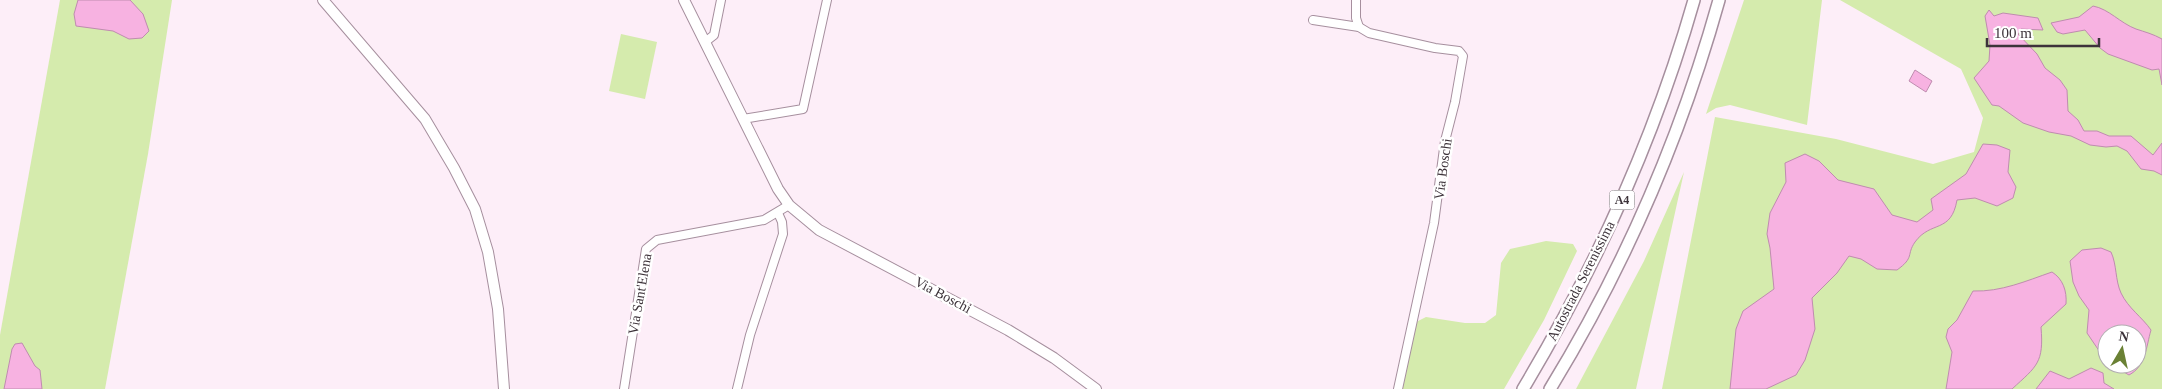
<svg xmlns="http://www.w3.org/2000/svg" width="2162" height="389" viewBox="0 0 2162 389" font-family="'Times New Roman',serif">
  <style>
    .green { fill: #d5ebad; fill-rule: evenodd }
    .water { fill: #f7b2e1; stroke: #bf8caf }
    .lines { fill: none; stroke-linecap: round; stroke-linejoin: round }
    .minor-casing { stroke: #a68f9e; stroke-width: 10 }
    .major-casing { stroke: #a68f9e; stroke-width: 12 }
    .highway-casing { stroke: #a68f9e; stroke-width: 14 }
    .minor { stroke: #fff; stroke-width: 8 }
    .major { stroke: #fff; stroke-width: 10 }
    .highway { stroke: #fff; stroke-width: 11 }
    .labels { text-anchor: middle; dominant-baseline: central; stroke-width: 5; stroke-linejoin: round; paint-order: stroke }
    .shield { fill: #fff; stroke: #777075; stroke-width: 1 }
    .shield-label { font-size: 12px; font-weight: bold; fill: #3d333a }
    .street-label { font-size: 14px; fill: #3d333a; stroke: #fff }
  </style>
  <rect width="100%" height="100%" fill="#fdeef8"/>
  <!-- green -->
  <g class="green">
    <path d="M60,0H172L148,154L105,389H0V335Z"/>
    <path d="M1744,0H1822L1807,125L1730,105L1716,108L1706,114Z"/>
    <path d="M1840,0H2162V389H1662L1715,117L1836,139L1933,164L1974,152L1983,118L1961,69ZM2107,334H2137V364H2107Z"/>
    <path d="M621,34L657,42L645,99L609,91Z"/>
    <path d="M1684,172L1636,389H1576L1644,261Z"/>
    <path d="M1546,241L1573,244L1577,251L1544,320L1504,389H1402L1416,322L1426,317L1465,323H1485L1496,315L1501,263L1510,249Z"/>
  </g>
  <!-- water -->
  <g class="water">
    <path d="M78,0H130L143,14L149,31L142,38L129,39L113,31L76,26L74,14Z"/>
    <path d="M2093,6C2109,9 2120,23 2136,29C2145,32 2153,34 2162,39V85L2159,69L2152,70L2108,54L2100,48L2085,30L2063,34L2057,32L2051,23L2079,17Z"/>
    <path d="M1989,10L1994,16L2003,13L2038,18L2043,30L2021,29L2018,34L2037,54L2045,68L2060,80L2067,90L2068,111L2078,120L2084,131H2097L2109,136H2131L2153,155L2162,143V175L2154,171L2141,169L2127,151L2117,146L2106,147L2090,145L2071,136L2049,132L2023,123L1999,106L1992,105L1974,78L1989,61L1990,45L1985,16Z"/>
    <path d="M1915,70L1932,81L1926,92L1909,81Z"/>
    <path d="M1983,144L1997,145L2010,150L2008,172L2016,187L2013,198L1997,206L1975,198L1957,200C1951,234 1931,220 1915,242C1906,255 1915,257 1897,270L1877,269L1861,259L1849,256L1837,273L1812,298L1815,329L1805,360L1796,375L1766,389H1730L1736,329L1743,311L1774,289L1770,248L1767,234L1770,213L1786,182L1785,163L1805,154L1819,161L1838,180L1874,189L1892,215L1917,222L1933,210L1931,199L1966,174Z"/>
    <path d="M2101,248L2111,252C2117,265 2115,280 2121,293C2128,308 2142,317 2151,330C2146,347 2146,366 2129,375L2110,364H2137V334H2107L2106,361L2087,333L2089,310L2079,296L2073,282L2070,261L2082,250Z"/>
    <path d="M2052,272C2063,279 2067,291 2066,304L2041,327C2044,363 2037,366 2012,389H1946L1952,352L1946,337L1948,329L1957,320L1973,291C2001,292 2026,281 2052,272Z"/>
    <path d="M22,343L35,366L40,370L42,389H4L12,349L15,344Z"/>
    <path d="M2091,368L2103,373L2104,383L2114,389H2036L2050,371L2069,379Z"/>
  </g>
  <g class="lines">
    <defs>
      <g id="minor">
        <path d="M1356,0V18L1359,27"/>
        <path d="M1313,20L1359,27L1369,33L1435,48L1459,51L1463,56L1455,102L1445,141L1434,223L1398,389"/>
        <path d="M705,42L714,35L721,0"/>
        <path d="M743,119L803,109L827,0"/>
        <path d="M624,389L646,249L657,240L764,220L789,205"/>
        <path d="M737,389L750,335L783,234L782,222L778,213"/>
      </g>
      <g id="major">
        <path d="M323,0L425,119L454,168L475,209L488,252L498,309L504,389"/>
        <path d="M684,0L778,189L789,205L819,230L1008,330L1054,358L1096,389"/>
      </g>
      <g id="highway">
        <path d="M1523,389C1596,267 1655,137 1694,0"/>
        <path d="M1550,389C1624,268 1681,136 1719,0"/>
      </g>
    </defs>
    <!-- minor casing -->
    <use href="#minor" class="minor-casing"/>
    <!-- major casing -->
    <use href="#major" class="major-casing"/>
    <!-- highway casing -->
    <use href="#highway" class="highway-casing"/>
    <!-- minor -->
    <use href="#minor" class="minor"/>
    <!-- major -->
    <use href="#major" class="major"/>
    <!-- highway -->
    <use href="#highway" class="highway"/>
  </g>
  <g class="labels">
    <!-- shield labels -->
    <rect class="shield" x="1609.5" y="190.5" width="25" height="19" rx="4"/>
    <g class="shield-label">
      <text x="1622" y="200">A4</text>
    </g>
    <!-- street labels -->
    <g class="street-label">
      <text transform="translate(1443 169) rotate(-82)">Via Boschi</text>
      <text transform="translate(1581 281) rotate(-63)">Autostrada Serenissima</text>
      <text transform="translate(640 294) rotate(-80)">Via Sant'Elena</text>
      <text transform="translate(943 295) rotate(28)">Via Boschi</text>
    </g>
  </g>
  <!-- north arrow -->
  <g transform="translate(2122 349) rotate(9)"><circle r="24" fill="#ffffff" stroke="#b1adb0"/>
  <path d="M0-4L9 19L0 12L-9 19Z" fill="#6a8134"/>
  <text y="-8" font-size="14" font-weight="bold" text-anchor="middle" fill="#3d333a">N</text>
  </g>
  <!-- scale -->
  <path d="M1987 38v8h112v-8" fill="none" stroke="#3d333a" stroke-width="2.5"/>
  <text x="1994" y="38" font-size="15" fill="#3d333a" stroke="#ffffff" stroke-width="4" paint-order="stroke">100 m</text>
</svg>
